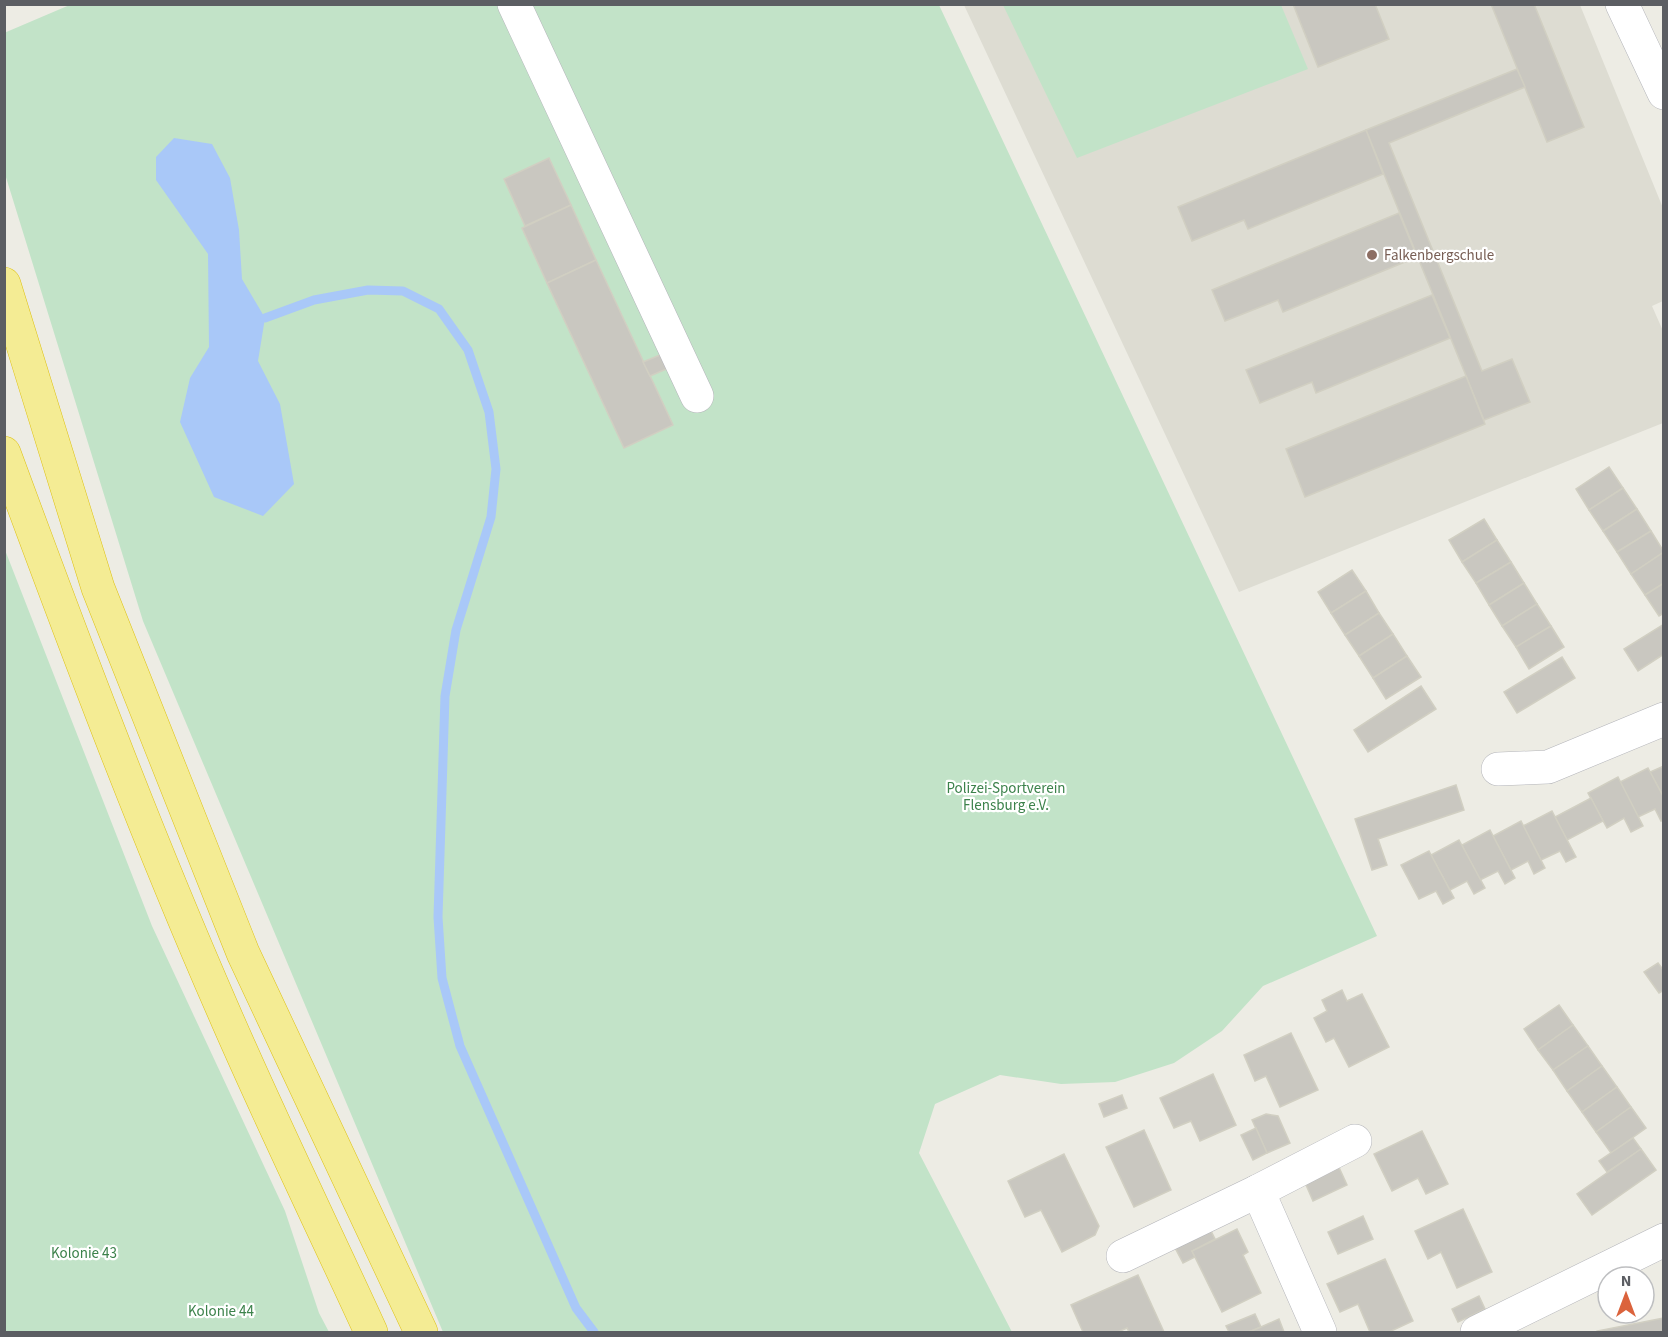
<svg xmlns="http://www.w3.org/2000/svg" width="1668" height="1337" viewBox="0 0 1668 1337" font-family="'Source Sans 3',sans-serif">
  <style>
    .education { fill: #dddcd2 }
    .green { fill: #c2e3c8 }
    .water { fill: #a9c8f8 }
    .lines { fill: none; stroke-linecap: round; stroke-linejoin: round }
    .stream { stroke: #a9c8f8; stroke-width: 9 }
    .building { fill: #c9c7c0; stroke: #d1cfc2; stroke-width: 1.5 }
    .minor-casing { stroke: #b4b5ba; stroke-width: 34 }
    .highway-casing { stroke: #dec113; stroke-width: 34 }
    .minor { stroke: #fff; stroke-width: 33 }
    .highway { stroke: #f4ec94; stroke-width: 33 }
    .education-dot { fill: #8d6e63; stroke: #fff; stroke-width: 2 }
    .labels { text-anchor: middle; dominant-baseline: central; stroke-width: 4.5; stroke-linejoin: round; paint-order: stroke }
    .education-label { font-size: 15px; fill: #785e54; stroke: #fff; text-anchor: start }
    .park-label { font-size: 15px; fill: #3c824b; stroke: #fff }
  </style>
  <rect width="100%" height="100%" fill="#edece4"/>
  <!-- education -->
  <path class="education" d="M964,5H1580L1663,208V301L1652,306L1663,331V423L1239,592Z"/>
  <!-- green -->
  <g class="green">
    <path d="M72,4L939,5L1377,936L1263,986L1222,1031L1174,1063L1115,1082L1061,1084L1000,1075L935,1104L919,1153L1012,1332H443L143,621L5,174L4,33Z"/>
    <path d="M1003,5H1281L1308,69L1077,158Z"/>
    <path d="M5,550L152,926L285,1211L319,1313L329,1332H5Z"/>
  </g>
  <!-- water -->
  <path class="water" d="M174,138L212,144L230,178L239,230L242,279L265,318L258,361L280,404L294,484L263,516L214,497L180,422L190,378L209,347L208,254L156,180V157Z"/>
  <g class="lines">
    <!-- stream -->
    <path class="stream" d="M265,318L314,300L368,290L403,291L439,309L468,350L489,412L496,469L491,517L456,630L445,696L438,917L442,978L460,1046L576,1308L594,1332"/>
  </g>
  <!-- building -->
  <g class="building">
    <path d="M1293,4H1375L1389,39L1318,67Z"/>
    <path d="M1491,4H1534L1584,127L1547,142Z"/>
    <path d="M1517,69L1525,87L1389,143L1482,371L1512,359L1530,402L1484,420L1366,130Z"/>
    <path d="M1366,130L1383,174L1248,229L1244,220L1192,241L1178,207Z"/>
    <path d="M549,158L571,205L525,226L504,179Z"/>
    <path d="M571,205L596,260L547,283L522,228Z"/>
    <path d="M1399,213L1417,257L1283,312L1278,300L1225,321L1212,290Z"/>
    <path d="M596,260L673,425L624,448L547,283Z"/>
    <path d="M1432,295L1450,338L1316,393L1312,382L1260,403L1246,370Z"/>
    <path d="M665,353L671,367L650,376L643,362Z"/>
    <path d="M1466,376L1485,424L1305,497L1286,449Z"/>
    <path d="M1609,467L1623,488L1589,510L1576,489Z"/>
    <path d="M1623,488L1637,509L1603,531L1589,510Z"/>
    <path d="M1637,509L1651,531L1617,552L1603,531Z"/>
    <path d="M1484,519L1497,540L1462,562L1449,540Z"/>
    <path d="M1651,531L1664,552L1631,574L1617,552Z"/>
    <path d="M1497,540L1511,562L1476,583L1462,562Z"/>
    <path d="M1664,552V583L1645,595L1631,574Z"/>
    <path d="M1511,562L1524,583L1489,605L1476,583Z"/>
    <path d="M1352,570L1366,591L1331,613L1318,592Z"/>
    <path d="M1524,583L1537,604L1502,626L1489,605Z"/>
    <path d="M1664,583V613L1659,616L1645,595Z"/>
    <path d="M1366,591L1379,613L1345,635L1331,613Z"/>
    <path d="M1537,604L1551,626L1516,647L1502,626Z"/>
    <path d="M1379,613L1393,634L1359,656L1345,635Z"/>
    <path d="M1664,624V654L1638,671L1624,649Z"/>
    <path d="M1551,626L1564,647L1529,669L1516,647Z"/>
    <path d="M1393,634L1407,656L1373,678L1359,656Z"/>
    <path d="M1407,656L1421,677L1386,699L1373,678Z"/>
    <path d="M1562,657L1575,678L1517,713L1504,692Z"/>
    <path d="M1421,686L1436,709L1368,752L1354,730Z"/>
    <path d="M1664,766V798L1650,772Z"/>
    <path d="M1648,768L1664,798V820L1661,821L1655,809L1638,817L1620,782Z"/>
    <path d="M1618,777L1643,826L1631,832L1624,818L1607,828L1588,793Z"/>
    <path d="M1456,785L1464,810L1378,839L1387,865L1372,870L1355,819Z"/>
    <path d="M1591,798L1603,821L1567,840L1555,817Z"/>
    <path d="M1552,811L1576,857L1566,862L1560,851L1541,860L1523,826Z"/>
    <path d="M1521,821L1545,868L1534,874L1528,861L1511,870L1493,836Z"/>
    <path d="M1490,830L1515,878L1505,884L1498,871L1480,880L1462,845Z"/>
    <path d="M1459,840L1485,888L1474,894L1467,881L1450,890L1431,855Z"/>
    <path d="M1429,851L1454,898L1443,904L1436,891L1419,899L1401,865Z"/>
    <path d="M1658,963L1664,971V990L1659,993L1644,972Z"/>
    <path d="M1342,990L1347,1001L1362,994L1389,1047L1349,1067L1334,1038L1326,1042L1314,1018L1327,1011L1322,1000Z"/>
    <path d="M1559,1005L1573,1025L1538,1050L1524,1029Z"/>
    <path d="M1573,1025L1588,1046L1553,1070L1538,1050Z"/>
    <path d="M1291,1033L1318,1090L1280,1107L1266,1076L1255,1081L1244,1055Z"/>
    <path d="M1588,1046L1602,1066L1567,1091L1553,1070Z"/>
    <path d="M1602,1066L1617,1087L1582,1112L1567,1091Z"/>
    <path d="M1213,1074L1236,1125L1200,1141L1191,1121L1174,1128L1160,1098Z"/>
    <path d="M1617,1087L1631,1107L1596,1132L1582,1112Z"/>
    <path d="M1122,1095L1127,1108L1104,1117L1099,1104Z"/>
    <path d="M1631,1107L1646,1128L1611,1153L1596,1132Z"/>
    <path d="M1266,1114L1278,1116L1290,1143L1267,1153L1252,1120Z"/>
    <path d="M1256,1128L1267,1153L1253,1160L1241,1135Z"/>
    <path d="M1144,1130L1171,1190L1134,1207L1106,1147Z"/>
    <path d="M1422,1131L1448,1184L1426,1194L1418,1178L1392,1191L1374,1154Z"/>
    <path d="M1633,1138L1641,1149L1607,1172L1599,1161Z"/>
    <path d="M1641,1149L1656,1170L1592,1215L1577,1194Z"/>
    <path d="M1064,1154L1099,1226L1095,1235L1062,1252L1041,1210L1025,1217L1008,1181Z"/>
    <path d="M1337,1163L1347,1185L1313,1201L1303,1178Z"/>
    <path d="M1463,1209L1492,1272L1457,1288L1441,1252L1428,1259L1415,1231Z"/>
    <path d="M1363,1216L1373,1239L1338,1254L1328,1232Z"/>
    <path d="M1208,1225L1215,1239L1192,1251L1195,1257L1183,1263L1172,1242Z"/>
    <path d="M1237,1229L1248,1252L1243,1255L1261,1293L1222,1312L1192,1251Z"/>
    <path d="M1385,1259L1413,1321L1389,1332H1370L1358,1304L1340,1312L1327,1284Z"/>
    <path d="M1138,1275L1164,1332H1129L1127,1328L1118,1332H1083L1071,1305Z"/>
    <path d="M1479,1296L1485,1309L1458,1322L1452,1309Z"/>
    <path d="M1255,1314L1261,1327L1249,1332H1229L1226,1326Z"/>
    <path d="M1664,1318V1332H1597V1331Z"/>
    <path d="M1279,1319L1284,1332H1249L1261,1327Z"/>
  </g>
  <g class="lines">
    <defs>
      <g id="minor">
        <path d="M514,4L697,396"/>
        <path d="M1622,4L1664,93"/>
        <path d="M1498,769L1548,767L1664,719"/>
        <path d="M1258,1191L1320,1332"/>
        <path d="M1123,1256L1258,1191L1355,1141"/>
        <path d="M1477,1332L1664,1240"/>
      </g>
      <g id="highway">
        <path d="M4,284L98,588L243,953L421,1332"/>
        <path d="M4,453C73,640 143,827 223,1010C270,1119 322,1225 371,1332"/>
      </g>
    </defs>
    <!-- minor casing -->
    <use href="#minor" class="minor-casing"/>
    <!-- highway casing -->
    <use href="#highway" class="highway-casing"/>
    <!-- minor -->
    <use href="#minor" class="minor"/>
    <!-- highway -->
    <use href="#highway" class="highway"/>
  </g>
  <!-- markers -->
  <circle class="education-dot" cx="1372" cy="255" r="6"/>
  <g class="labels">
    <!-- education labels -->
    <g class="education-label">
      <text x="1384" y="255">Falkenbergschule</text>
    </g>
    <!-- park labels -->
    <g class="park-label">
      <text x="1006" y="788">Polizei-Sportverein<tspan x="1006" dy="17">Flensburg e.V.</tspan></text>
      <text x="84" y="1253">Kolonie 43</text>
      <text x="221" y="1311">Kolonie 44</text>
    </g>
  </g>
  <!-- border -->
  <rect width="1668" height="1337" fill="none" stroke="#5c5e63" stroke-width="12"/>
  <!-- north arrow -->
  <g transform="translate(1626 1295)"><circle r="28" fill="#ffffff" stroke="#bebfc1" stroke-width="1.5"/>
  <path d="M0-4.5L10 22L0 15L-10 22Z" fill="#db633c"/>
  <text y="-9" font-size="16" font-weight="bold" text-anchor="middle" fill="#5c5e63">N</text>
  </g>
</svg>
